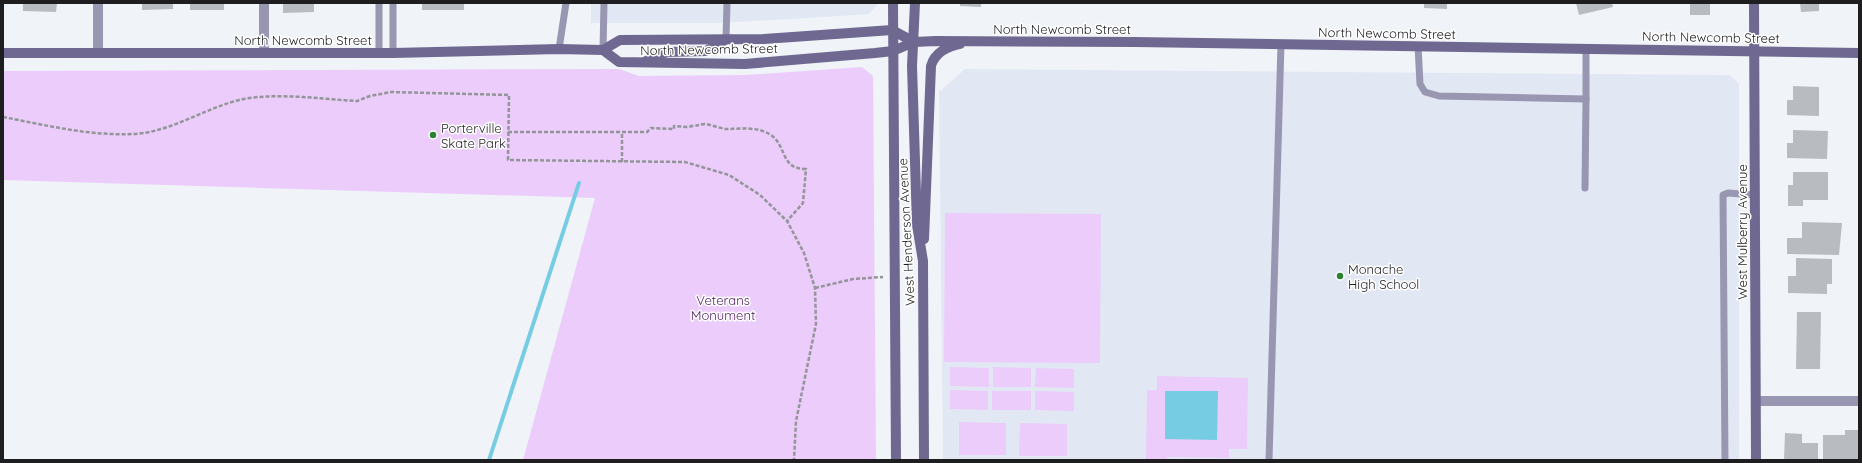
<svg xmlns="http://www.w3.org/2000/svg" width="1862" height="463" viewBox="0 0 1862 463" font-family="Quicksand,sans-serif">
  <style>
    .built { fill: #e2e8f3 }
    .green { fill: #ebccfa }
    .water { fill: #76cce3 }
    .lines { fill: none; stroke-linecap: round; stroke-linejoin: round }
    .stream { stroke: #76cce3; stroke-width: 4 }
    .building { fill: #b8bcc0 }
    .path { stroke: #939599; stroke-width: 2.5; stroke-dasharray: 4 2; stroke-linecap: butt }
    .lane { stroke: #9996b1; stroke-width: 7 }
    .street { stroke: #9996b1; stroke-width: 10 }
    .secondary { stroke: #6f6991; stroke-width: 10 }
    .poi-dot { fill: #2b8230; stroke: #fff; stroke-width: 1.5 }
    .labels { text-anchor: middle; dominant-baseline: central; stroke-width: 3; stroke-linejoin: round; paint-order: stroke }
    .street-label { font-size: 13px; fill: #1e1e20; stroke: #fff }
    .poi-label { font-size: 13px; fill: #1e1e20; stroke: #fff; text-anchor: start }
    .park-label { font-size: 13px; fill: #512164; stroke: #fff }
  </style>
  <rect width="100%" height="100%" fill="#f0f3f8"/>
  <!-- built -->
  <g class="built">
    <path d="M591,3H877V5L869,14L793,19L716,23H591Z"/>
    <path d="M965,69L1730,75L1739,84V460H943L939,92Z"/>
  </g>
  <!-- green -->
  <g class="green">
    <path d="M862,67L873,76L876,460H523L595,198L3,180V71L619,69L639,76L746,75Z"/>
    <path d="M945,213L1101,214L1100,363L944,362Z"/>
    <path d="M950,367L989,368V387L950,386Z"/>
    <path d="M993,367L1031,368V387H993Z"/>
    <path d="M1036,368L1074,369V388L1035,387Z"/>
    <path d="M1157,376L1248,378L1247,449H1229V458L1167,457V460H1146L1147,390H1157Z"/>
    <path d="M950,390L988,391V410L950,409Z"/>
    <rect x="992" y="391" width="39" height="19"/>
    <path d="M1035,391L1074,392V411L1035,410Z"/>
    <path d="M959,422L1006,423V455H959Z"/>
    <path d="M1020,423L1067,424V456H1019Z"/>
  </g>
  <!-- water -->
  <path class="water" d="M1165,391H1218L1217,440L1165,439Z"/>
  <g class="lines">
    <!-- stream -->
    <path class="stream" d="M489,460L579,183"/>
  </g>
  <!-- building -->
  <g class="building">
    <path d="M23,3H57L56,12L23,11Z"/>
    <path d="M142,3H173V9L142,10Z"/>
    <rect x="190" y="3" width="34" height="7"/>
    <path d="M283,3H314V12L283,13Z"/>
    <rect x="422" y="3" width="42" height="7"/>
    <path d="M960,3H981V7L960,6Z"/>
    <path d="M1424,3H1447V9L1424,8Z"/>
    <path d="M1576,3H1612L1613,7L1579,15Z"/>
    <rect x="1690" y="3" width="20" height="12"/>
    <path d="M1800,3H1819V11L1801,12Z"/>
    <path d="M1793,86L1819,87V116L1787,115V100H1793Z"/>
    <path d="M1793,130L1828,131L1827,159L1787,158V143H1793Z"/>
    <path d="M1793,172H1828V200H1803V206H1788V185H1793Z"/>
    <path d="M1802,222L1842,223L1839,255L1787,254V238H1802Z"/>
    <path d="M1796,258L1832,259V284H1827V294L1788,293V276H1796Z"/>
    <path d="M1797,312H1821L1820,369H1796Z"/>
    <path d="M1845,430H1859V460H1823V435H1845Z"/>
    <path d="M1785,433L1802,434V443H1818V460H1784Z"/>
  </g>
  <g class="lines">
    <!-- path -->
    <g class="path">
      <path d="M3,117C45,125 89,136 132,134C169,133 203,109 239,100C273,92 321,99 357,101L370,96L391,92L509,95L508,160L685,162L729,175L760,195L787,221L804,253L815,288L816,324L796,421L794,460"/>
      <path d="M508,132H622"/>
      <path d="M622,162V132H647L651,128L674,129V126C680,126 687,128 692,126C697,126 700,124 705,124C712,125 719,128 726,129C741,129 757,126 771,135C787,146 780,169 806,169L803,203L787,221"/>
      <path d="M815,288L853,279L883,277"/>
    </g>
    <!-- lane -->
    <g class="lane">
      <path d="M726,39L727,3"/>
      <path d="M1418,46L1420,84L1425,92L1439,96L1586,99V49"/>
      <path d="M559,49L566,3"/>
      <path d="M603,50L604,3"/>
      <path d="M379,53V3"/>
      <path d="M393,53V3"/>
      <path d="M1585,188L1586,99"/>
      <path d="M1269,460L1281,44"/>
      <path d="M1725,460L1723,195L1728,193L1755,195"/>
    </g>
    <!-- street -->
    <g class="street">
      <path d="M98,3V53"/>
      <path d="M264,3V52"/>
      <path d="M1756,401H1859"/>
    </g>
    <!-- secondary -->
    <g class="secondary">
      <path d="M893,3L896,460"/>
      <path d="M915,3L912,66L917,225L923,261L924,460"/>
      <path d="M1754,3L1756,460"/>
      <path d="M603,50L619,62L745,64L875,53L893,51L914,42L936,41L1135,42L1859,53"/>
      <path d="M3,53H393L559,49L603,50L620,40L764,39L892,30L914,42"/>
      <path d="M646,61L667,52L706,51L725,40"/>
      <path d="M924,239L931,66C935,52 947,47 960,44"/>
    </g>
  </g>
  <!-- markers -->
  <g class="poi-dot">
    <circle cx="433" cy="135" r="4"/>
    <circle cx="1340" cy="276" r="4"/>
  </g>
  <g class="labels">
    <!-- street labels -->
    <g class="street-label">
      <text x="1062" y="29">North Newcomb Street</text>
      <text transform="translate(1387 33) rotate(1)">North Newcomb Street</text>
      <text transform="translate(1711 37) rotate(1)">North Newcomb Street</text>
      <text x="303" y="40">North Newcomb Street</text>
      <text transform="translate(709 49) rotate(-1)">North Newcomb Street</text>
      <text transform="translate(906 232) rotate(-93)">West Henderson Avenue</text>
      <text transform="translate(1742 232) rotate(-90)">West Mulberry Avenue</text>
    </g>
    <!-- poi labels -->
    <g class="poi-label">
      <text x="441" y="128">Porterville<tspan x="441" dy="15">Skate Park</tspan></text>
      <text x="1348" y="269">Monache<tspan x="1348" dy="15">High School</tspan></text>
    </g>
    <!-- park labels -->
    <g class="park-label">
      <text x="723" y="300">Veterans<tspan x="723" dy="15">Monument</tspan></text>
    </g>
  </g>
  <!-- border -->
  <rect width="1862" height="463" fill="none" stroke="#1e1e20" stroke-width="8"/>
</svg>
